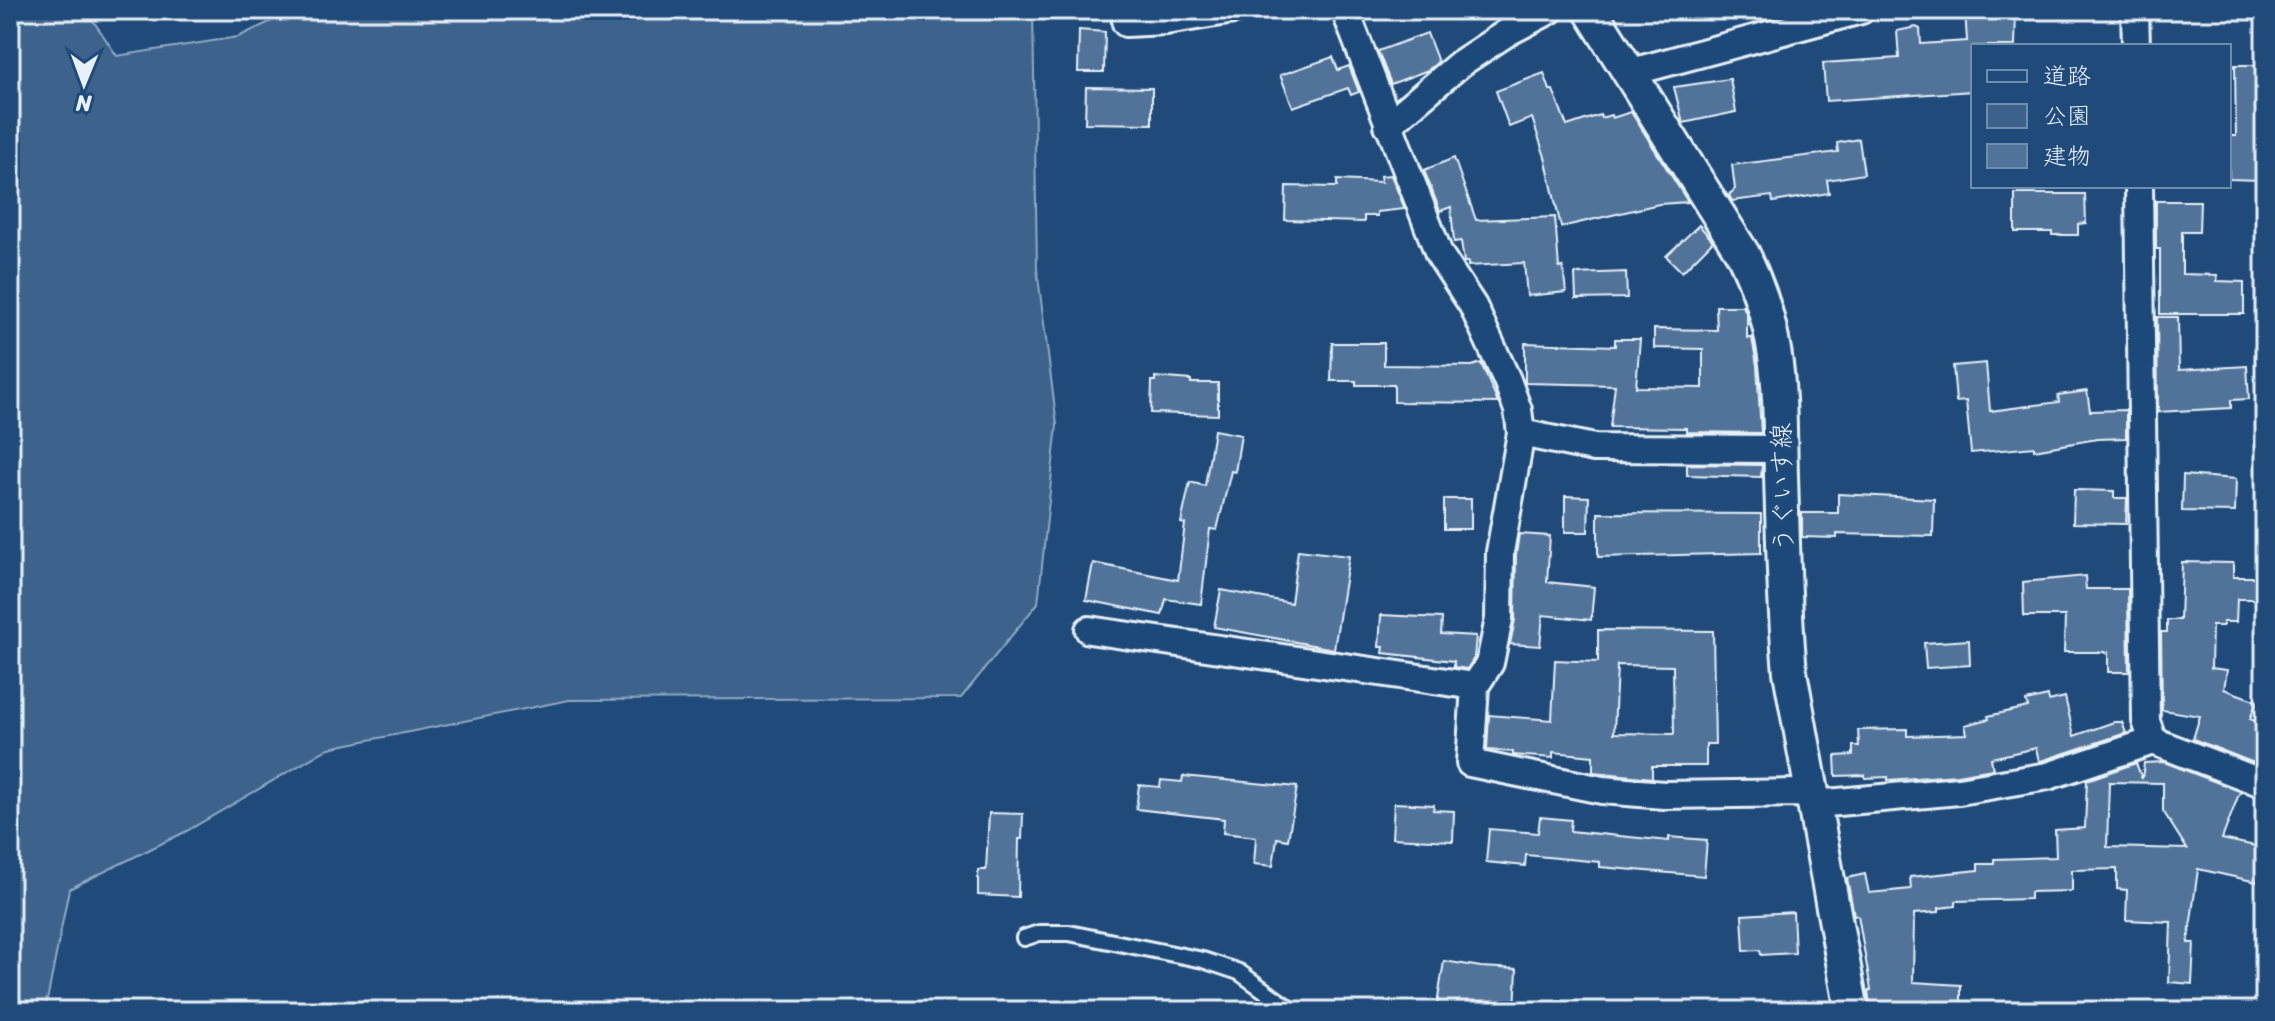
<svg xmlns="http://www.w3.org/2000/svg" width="2275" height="1021" viewBox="0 0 2275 1021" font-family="Sriracha,'Klee One',sans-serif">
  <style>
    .green { fill: #3c628c; stroke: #92aac2; stroke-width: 2 }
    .building { fill: #517399; stroke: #e8f1f8; stroke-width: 2; fill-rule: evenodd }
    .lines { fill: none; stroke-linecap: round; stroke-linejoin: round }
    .service-casing { stroke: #e8f1f8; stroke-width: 20 }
    .minor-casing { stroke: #e8f1f8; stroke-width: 32 }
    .tertiary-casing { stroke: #e8f1f8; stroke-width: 38 }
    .service { stroke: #1f4a7a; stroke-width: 14 }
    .minor { stroke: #1f4a7a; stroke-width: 26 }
    .tertiary { stroke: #1f4a7a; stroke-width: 32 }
    .labels { text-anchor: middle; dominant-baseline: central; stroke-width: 8; stroke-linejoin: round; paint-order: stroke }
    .street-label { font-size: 26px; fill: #e8f1f8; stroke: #1f4a7a }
  </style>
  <rect width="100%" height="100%" fill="#1f4a7a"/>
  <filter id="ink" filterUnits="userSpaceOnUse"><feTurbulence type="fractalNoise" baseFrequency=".0125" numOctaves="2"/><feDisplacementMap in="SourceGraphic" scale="16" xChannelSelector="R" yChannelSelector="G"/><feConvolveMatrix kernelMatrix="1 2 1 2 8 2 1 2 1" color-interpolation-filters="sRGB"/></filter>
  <g filter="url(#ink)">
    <!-- green -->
    <path class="green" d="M10,10H86L117,56L238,37L295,10H1033L1037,269L1057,425L1038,603L961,698L569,700L329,748L185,832L69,889L45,1011H10Z"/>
    <!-- building -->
    <g class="building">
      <path d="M1965,10H2016L2015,46H1973V91L1826,101L1823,63L1899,58L1897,31L1916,27L1920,29L1921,44L1967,41Z"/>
      <path d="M1079,30L1105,32L1104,72H1078Z"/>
      <path d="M1427,33L1438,62L1428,70L1391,84L1378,51Z"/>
      <path d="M1333,57L1338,70L1349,66L1359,92L1351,95L1348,88L1293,107L1280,75Z"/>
      <path d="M2235,65H2260V180L2229,179V136H2236Z"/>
      <path d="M1544,73L1550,90H1553L1567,126L1600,115L1601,118L1611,115L1612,118L1631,112L1688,202L1659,204L1561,227L1545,157L1532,118L1509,127L1496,91Z"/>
      <path d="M1730,79L1736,112L1683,123L1674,87Z"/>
      <path d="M1086,87L1152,88V124L1085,123Z"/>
      <path d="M1859,139L1864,174L1827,180L1829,193L1773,202L1772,196L1732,201L1729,195L1735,189L1732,165L1838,152L1837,143Z"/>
      <path d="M1454,158L1476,220L1555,217L1559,268L1563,267L1566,292L1527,296L1524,263L1468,266V262H1464L1461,241L1454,242L1451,207L1440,211L1424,170Z"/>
      <path d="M1391,175L1405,209L1377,212V216H1364V222L1285,220L1286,186L1337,187V180L1381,182L1380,176Z"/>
      <path d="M2015,194H2085L2086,223L2078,224V235H2052V232H2015Z"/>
      <path d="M2156,201H2200L2199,232H2182V274L2217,275V281L2244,282V314H2160V249H2156Z"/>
      <path d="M1699,225L1713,241L1682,272L1666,256Z"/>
      <path d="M1626,272L1627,298L1576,299L1575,274Z"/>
      <path d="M1716,306H1743L1747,315V338H1752L1757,365L1761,433L1687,432V428L1610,427L1615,385L1525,383V343L1615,346V339H1640L1636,387L1703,388V349L1654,348V329L1717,330Z"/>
      <path d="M2157,317H2178L2179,370L2247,366L2249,399L2231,400V408L2158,412Z"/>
      <path d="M1332,343H1384V365L1472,366L1481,363L1498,403L1394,402V385H1356V381H1331Z"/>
      <path d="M1986,363L1990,411L2059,402L2058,395L2087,391L2090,411L2126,410V438L2097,439L2034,450V447L1971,453L1966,401L1956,402L1953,366Z"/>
      <path d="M1155,377L1191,380V383H1218V415L1151,413L1152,381H1155Z"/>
      <path d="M1214,430L1241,435L1235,472L1231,471L1217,530L1210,529L1201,604L1166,599L1162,615L1086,600L1093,563L1178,580L1185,524L1181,523L1190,482L1205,486Z"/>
      <path d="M1687,464L1762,465L1761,477L1687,475Z"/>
      <path d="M2183,475L2236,479L2235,512L2182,511Z"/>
      <path d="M2074,490L2114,491V498H2127L2126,524L2073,523Z"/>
      <path d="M1838,494L1934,499L1933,536L1837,534V538L1802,537V513H1838Z"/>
      <path d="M1565,496L1589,497L1588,532H1565Z"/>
      <rect x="1444" y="499" width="27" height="30"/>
      <path d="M1598,513L1761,514V553L1598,557Z"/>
      <path d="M1519,534L1550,536L1547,582L1594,587L1591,620L1543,615L1540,646L1510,644L1515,620L1516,554Z"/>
      <path d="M1298,550L1349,556L1334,649L1214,627L1221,590L1291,603Z"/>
      <path d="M2182,562L2233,563V577H2263V599H2237L2236,622H2223V626H2212L2211,668L2227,670L2224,689L2257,701L2250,719L2265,725V763L2255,759L2254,763L2193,739L2200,716L2162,710L2161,632H2167V620H2180Z"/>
      <path d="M2085,576L2086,589H2128L2129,672H2108V652H2064L2065,616H2024L2023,582Z"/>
      <path d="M1381,615L1442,618L1441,634L1476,636L1474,658L1467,669L1454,667V661L1383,653L1384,647H1379Z"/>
      <path d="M1598,630L1713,631L1715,744H1706V766H1652V778L1593,772V756L1553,752V758L1513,755V752L1487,750L1489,715L1552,720L1555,660L1598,662ZM1617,665L1673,666L1674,734L1614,733Z"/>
      <path d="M1969,640L1970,665L1926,668L1924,643Z"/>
      <path d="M2048,696L2049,701L2065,697L2074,736L2114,722H2122L2126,733L2044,760L2039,761L2036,748L1991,758L1993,769L1957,775L1888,780V777L1865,778V775L1836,776L1835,756L1853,755V746H1859L1858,730L1907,729V736L1967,734L1965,725L1989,719L1988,716L2028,707L2026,701Z"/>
      <path d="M2164,762L2242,792L2239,794L2222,839L2265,848V870L2260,869L2257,882L2198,869L2188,943H2194L2192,984L2169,982L2171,922L2126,920L2127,890L2117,889V869L2072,870V891L2030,892V899L1956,901V906L1939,908V912L1914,914L1913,982L1961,985V1011H1871L1868,991L1871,990L1858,915H1854L1847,878L1865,874L1869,893L1911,889L1910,877L1978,870V864H1994V859L2056,857L2055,830L2085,828L2087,780L2136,763L2142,779L2144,763ZM2109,782L2163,783V811L2187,849L2107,847Z"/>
      <path d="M1183,776L1297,787L1288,840L1277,838L1273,866L1254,864L1256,837L1223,833L1224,819L1136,809L1139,785L1160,787L1161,780L1182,782Z"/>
      <path d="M1394,803L1434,805L1433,810L1454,811L1453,841L1392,838Z"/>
      <path d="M989,813L1023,814L1022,839H1019L1018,897L978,895V870H986Z"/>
      <path d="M1540,817L1571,820L1570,831L1669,841V837L1707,840L1704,876L1600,867V862L1526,855L1525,866L1486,862L1489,829L1538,833Z"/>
      <path d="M1793,912L1795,953L1761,955L1760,950L1744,951L1742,915Z"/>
      <path d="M1444,961L1481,967L1517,969L1515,1011H1436Z"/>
    </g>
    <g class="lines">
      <defs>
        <path id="service" d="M1024,938L1039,933H1069L1203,960L1239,972L1293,1011"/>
        <g id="minor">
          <path d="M1345,10L1439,254L1473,306L1507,380L1518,410L1521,433L1500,552L1499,619L1490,663L1475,686L1470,763L1602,790L1664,795L1798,793L1827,803L1959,791L2048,776L2153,741L2265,784"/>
          <path d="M2135,10L2136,46"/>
          <path d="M1126,23L1166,21L1234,10"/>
          <path d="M1628,73L1861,10"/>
          <path d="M1388,125L1461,63L1508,32L1550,10"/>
          <path d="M2139,186L2146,721L2153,741"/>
          <path d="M1521,433L1594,448L1781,449"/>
          <path d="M1089,630L1475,686"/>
        </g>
        <path id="tertiary" d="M1590,10L1743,254C1782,334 1779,390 1781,476C1783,541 1784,607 1790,672L1852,1011"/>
      </defs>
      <!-- service casing -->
      <use href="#service" class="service-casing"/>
      <!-- minor casing -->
      <use href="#minor" class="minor-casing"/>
      <!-- tertiary casing -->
      <use href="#tertiary" class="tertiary-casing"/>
      <!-- service -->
      <use href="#service" class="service"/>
      <!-- minor -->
      <use href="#minor" class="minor"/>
      <!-- tertiary -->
      <use href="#tertiary" class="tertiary"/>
    </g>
  </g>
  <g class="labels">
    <!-- street labels -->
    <g class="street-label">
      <text transform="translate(1782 488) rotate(-91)">うぐいす線</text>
    </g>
  </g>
  <!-- margin -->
  <rect width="2275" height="1021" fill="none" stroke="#1f4a7a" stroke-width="40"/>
  <rect x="20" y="20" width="2235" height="981" fill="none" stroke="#e8f1f8" stroke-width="3" filter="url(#ink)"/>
  <!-- legend -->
  <rect x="1971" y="44" width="260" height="144" fill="#1f4a7a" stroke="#6f8dac" stroke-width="2"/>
  <rect x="1987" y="70" width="40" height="12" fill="#1f4a7a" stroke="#6f8dac" stroke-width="2"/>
  <text x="2043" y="84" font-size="24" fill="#e8f1f8">道路</text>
  <rect x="1987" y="104" width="40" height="24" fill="#3c628c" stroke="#6f8dac" stroke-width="2"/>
  <text x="2043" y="124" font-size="24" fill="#e8f1f8">公園</text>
  <rect x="1987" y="144" width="40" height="24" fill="#517399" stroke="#6f8dac" stroke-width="2"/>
  <text x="2043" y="164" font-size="24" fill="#e8f1f8">建物</text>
  <!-- north arrow -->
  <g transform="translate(84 84) rotate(181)" stroke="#1f4a7a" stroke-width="6" paint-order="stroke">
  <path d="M0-6L14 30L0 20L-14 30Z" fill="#e8f1f8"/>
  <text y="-12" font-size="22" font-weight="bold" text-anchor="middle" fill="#e8f1f8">N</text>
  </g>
</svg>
